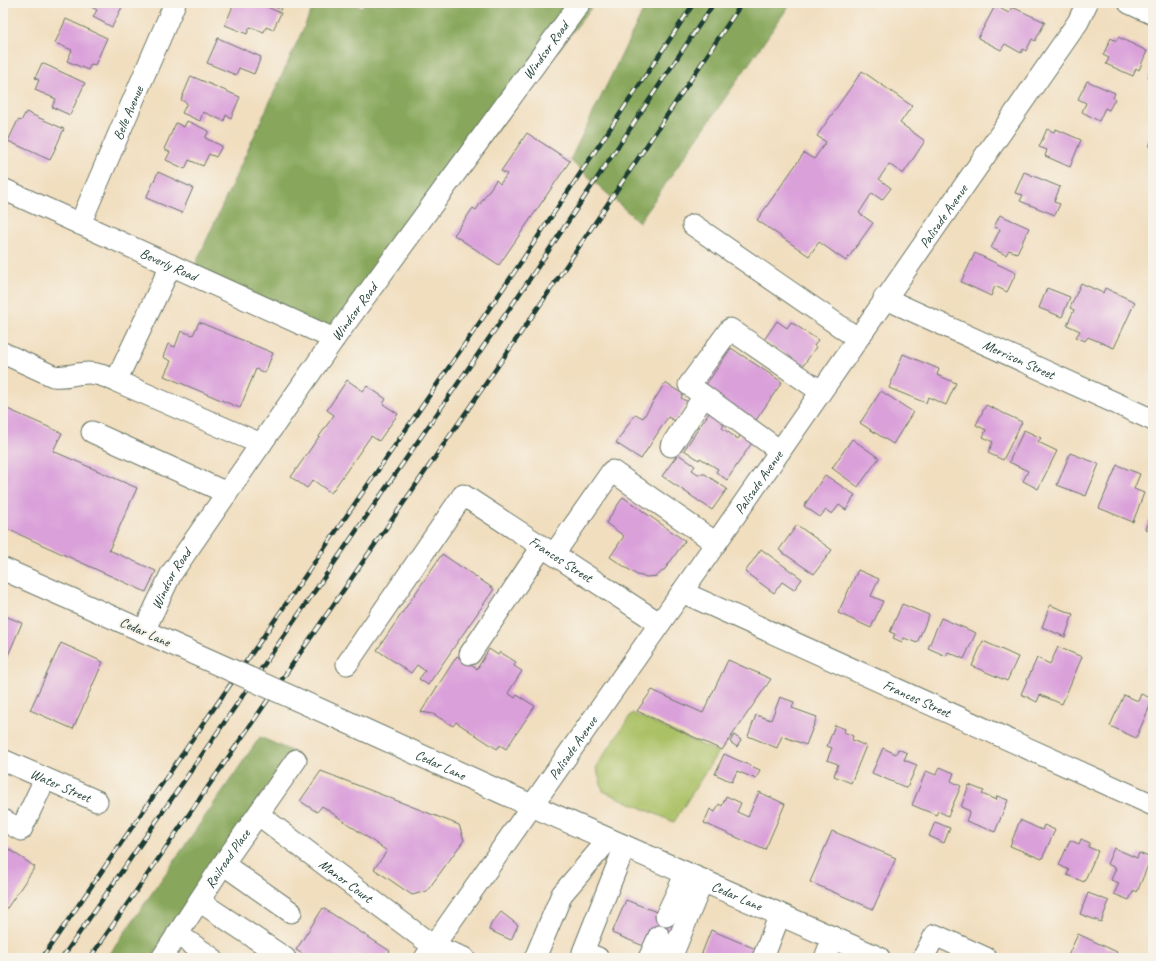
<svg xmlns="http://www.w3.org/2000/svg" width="1156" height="961" viewBox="0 0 1156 961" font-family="Caveat,sans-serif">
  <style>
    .green { fill: #abc166; stroke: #657f4d }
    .forest { fill: #88a75b; stroke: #547248 }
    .building { fill: #daa0da }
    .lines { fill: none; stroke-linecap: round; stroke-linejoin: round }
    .minor-casing { stroke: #687565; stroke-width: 23 }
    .major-casing { stroke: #687565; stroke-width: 24 }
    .minor { stroke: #fff; stroke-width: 21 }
    .major { stroke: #fff; stroke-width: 22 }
    .rail-casing { stroke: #1f3d34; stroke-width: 4.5 }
    .rail { stroke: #f7f3e8; stroke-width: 3; stroke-dasharray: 9; stroke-linecap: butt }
    .major-bridge-casing { stroke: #687565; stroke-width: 24; stroke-linecap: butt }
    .major-bridge { stroke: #fff; stroke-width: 22 }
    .labels { text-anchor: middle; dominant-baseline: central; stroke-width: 4; stroke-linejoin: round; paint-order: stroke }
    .street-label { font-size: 14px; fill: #1f3d34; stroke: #f7f3e8 }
  </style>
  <rect width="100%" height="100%" fill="#f7f3e8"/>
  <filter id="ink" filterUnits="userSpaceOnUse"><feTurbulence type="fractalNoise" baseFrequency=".025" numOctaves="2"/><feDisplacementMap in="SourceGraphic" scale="8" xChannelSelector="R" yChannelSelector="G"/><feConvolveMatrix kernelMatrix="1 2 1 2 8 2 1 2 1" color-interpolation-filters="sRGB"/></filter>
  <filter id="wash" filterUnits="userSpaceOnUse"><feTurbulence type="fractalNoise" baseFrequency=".012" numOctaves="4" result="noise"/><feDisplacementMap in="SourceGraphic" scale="16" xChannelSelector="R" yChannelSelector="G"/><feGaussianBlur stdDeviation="0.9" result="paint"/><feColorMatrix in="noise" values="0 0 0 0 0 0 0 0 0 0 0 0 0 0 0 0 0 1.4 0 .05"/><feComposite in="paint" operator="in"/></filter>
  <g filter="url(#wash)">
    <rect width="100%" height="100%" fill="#f1debf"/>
    <!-- green -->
    <path class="green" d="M632,713L718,752L674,822L603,791L596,767Z"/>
    <!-- forest -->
    <g class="forest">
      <path d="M315,3H347L362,7L365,3H595L334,339L191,274Z"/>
      <path d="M647,3H791L639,222L570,160Z"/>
      <path d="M260,737L298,754L157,958H107Z"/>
    </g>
    <g id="blocks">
      <!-- building -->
      <g class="building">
        <path d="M84,3H124L112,27L93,17L97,10Z"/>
        <path d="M230,3H258L281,13L273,30L266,27L264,32L250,27L247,34L225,25L233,6L229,5Z"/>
        <path d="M275,3H284L281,10L273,6Z"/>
        <path d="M995,6L1009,13L1012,7L1045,22L1035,41L1032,39L1026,51L1023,49L1021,53L1005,44L1001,50L978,38Z"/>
        <path d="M66,19L107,38L95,65L91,64L88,70L67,61L72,50L55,43Z"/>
        <path d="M1118,37L1147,51L1139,70L1136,68L1133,76L1106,64L1109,58L1103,55L1111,38L1116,41Z"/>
        <path d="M218,38L261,57L254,74L239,68L236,75L207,63Z"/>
        <path d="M42,63L85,83L70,115L52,107L56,99L35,90L39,80L35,78Z"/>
        <path d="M1153,67V79L1148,77Z"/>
        <path d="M862,71L912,106L900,123L925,141L903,174L889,164L879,179L891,188L882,200L872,193L859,213L873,223L846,261L819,242L809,256L757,220L804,153L814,159L826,142L817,136Z"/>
        <path d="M191,76L240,97L231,118L226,115L224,121L203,112L200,121L182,113L187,103L181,100Z"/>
        <path d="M1087,81L1115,93L1113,98L1115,99L1109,110L1105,108L1099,121L1082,112L1086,103L1078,99Z"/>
        <path d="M26,112L64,129L50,160L8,141L18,120L21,121Z"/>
        <path d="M187,121L209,131L205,138L222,146L216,157L209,154L203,166L189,160L185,169L166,160L170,152L164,149L176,123L184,127Z"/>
        <path d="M1047,129L1054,132L1056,129L1081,140L1070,167L1045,156L1047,150L1039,147Z"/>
        <path d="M527,133L570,161L499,265L454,235L473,208L476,210L496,180L500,184L507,174L501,171Z"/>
        <path d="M1153,136V148L1149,147Z"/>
        <path d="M158,172L193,188L182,213L146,198Z"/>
        <path d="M1024,172L1060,187L1054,202L1060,204L1055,215L1020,201L1023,195L1015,193Z"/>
        <path d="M1000,215L1029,228L1017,253L1009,250L1006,255L991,248L1000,229L994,227Z"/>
        <path d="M975,253L1016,273L1007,292L995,286L991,296L961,282Z"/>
        <path d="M1081,283L1103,293L1105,288L1135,302L1114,348L1088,337L1085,341L1076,337L1080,331L1067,325L1074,310L1070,308Z"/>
        <path d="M1047,288L1070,297L1062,317L1039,308Z"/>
        <path d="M777,321L787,328L791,322L818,340L814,346L816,347L803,366L764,340Z"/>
        <path d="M199,322L273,353L265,373L256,369L240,408L164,376L171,361L163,357L168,344L175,347L181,331L193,335Z"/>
        <path d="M731,348L782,382L754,423L703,389Z"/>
        <path d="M903,354L939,369L937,375L956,383L946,405L928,397L926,403L889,388Z"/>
        <path d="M347,380L363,391L367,386L386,399L383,404L398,414L379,441L371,436L331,493L313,480L307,488L291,477L334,415L327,410Z"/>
        <path d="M665,383L683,394L681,398L688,402L675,421L668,417L641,459L616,443L635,414L643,418Z"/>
        <path d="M881,391L913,412L893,444L860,423Z"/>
        <path d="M986,405L1022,422L1003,460L988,453L993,442L983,437L986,430L976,425Z"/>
        <path d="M3,407L62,433L53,451L137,488L109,550L156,571L146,592L3,527Z"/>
        <path d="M709,413L725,423L722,428L738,439L741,434L753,441L727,480L716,472L718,469L700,458L699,460L684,450Z"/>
        <path d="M1024,430L1041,438L1038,442L1057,451L1038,489L1023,481L1028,471L1009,462Z"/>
        <path d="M852,439L879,458L858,487L832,468Z"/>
        <path d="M1070,453L1099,464L1086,496L1057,485Z"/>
        <path d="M678,454L695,466L692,470L698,474H705L727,489L712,510L662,476Z"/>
        <path d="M1117,465L1140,474L1134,489L1144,493L1133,522L1099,508Z"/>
        <path d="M825,475L855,495L846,510L839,505L832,514L826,510L820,517L804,506Z"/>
        <path d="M623,497L685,541L665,569L657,576L647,577L637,575L610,557L624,536L606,523Z"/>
        <path d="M1153,511V533L1145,529Z"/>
        <path d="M797,525L832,550L814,574L779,550Z"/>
        <path d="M761,549L802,579L794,590L782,582L774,593L745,572Z"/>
        <path d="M442,554L494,589L428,685L419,679L425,671L417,665L411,673L377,650Z"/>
        <path d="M858,570L879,579L871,596L883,601L871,628L838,613Z"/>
        <path d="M902,604L929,615L917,643L904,638L902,642L893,638L895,634L890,632Z"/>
        <path d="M1050,605L1073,614L1065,637L1042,627Z"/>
        <path d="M3,615L22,623L3,667Z"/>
        <path d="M941,618L976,633L964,659L948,652L946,656L928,648Z"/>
        <path d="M983,641L1018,657L1007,681L972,666Z"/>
        <path d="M61,643L103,662L73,729L30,710Z"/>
        <path d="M1058,647L1082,657L1062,704L1040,695L1037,702L1021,694L1037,658L1050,664Z"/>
        <path d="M489,649L498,655L500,652L516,662L514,666L522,671L508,693L515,698L517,695L535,706L506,749L500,745L497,749L456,722L453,726L433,714L421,712L457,656L477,669Z"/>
        <path d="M728,660L771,679L722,750L637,711L652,690L703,713Z"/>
        <path d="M1141,694L1153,699L1136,738L1110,726L1124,695L1138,701Z"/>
        <path d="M780,697L794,702L792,708L817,717L806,745L782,736L777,748L748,736L756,715L771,720Z"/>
        <path d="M835,725L845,729L844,732L853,736L852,740L866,746L851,783L834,776L838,764L827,760L832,748L827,746Z"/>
        <path d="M734,735L741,740L737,747L730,742Z"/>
        <path d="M883,748L896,754L898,749L907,753L904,760L917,765L907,788L872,773Z"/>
        <path d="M724,754L760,770L756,779L737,771L732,782L715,774Z"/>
        <path d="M940,767L954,773L951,781L961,786L948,816L938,811L936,815L912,805L926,771L936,775Z"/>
        <path d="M321,771L459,825L464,840L427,891L412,895L374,869L387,851L322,806L317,812L300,801Z"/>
        <path d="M969,785L984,791L982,794L996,800L997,796L1008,800L995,832L966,821L970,811L961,807Z"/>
        <path d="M759,792L785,804L765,850L704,823L710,809L715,812L719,804L722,806L726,796L741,803L737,812L748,817Z"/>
        <path d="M1020,820L1042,830L1044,825L1055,830L1042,859L1010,846Z"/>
        <path d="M935,822L950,828L944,843L929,836Z"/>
        <path d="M832,831L896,858L873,909L810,882Z"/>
        <path d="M1081,839L1090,843L1088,847L1098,851L1084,882L1067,875L1069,870L1059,865L1070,840L1079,844Z"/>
        <path d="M3,845L35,867L3,914Z"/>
        <path d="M1114,848L1137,858L1139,853L1151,858L1137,892L1134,890L1129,900L1114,894L1119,883L1111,880L1116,868L1107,864Z"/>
        <path d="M1088,893L1109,901L1101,922L1080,914Z"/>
        <path d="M626,900L677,920L669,940L646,947L612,933Z"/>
        <path d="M323,908L390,951L385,958H309L296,950Z"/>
        <path d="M501,912L518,925L511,940L489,930L491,924Z"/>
        <path d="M711,930L763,952L760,958H700Z"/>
        <path d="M1078,934L1117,952L1114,958H1067Z"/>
      </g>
    </g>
  </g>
  <g filter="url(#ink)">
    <use href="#blocks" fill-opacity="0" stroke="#687565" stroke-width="1"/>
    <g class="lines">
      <defs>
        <g id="minor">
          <path d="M1129,3L1153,14"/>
          <path id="s1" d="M3,189L334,339"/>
          <path id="s2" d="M80,224L175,3"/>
          <path d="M693,225L857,338"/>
          <path d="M171,265L116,381L261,444"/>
          <path id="s3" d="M884,298L1153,420"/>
          <path d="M3,353L53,376C66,378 76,373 88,373C98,373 107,377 116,381"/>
          <path d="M92,432L227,493"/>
          <path d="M671,446L704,396"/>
          <path d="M780,451L689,385L730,329L820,391"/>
          <path d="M554,554L612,471L716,543"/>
          <path id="s4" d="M682,592L1153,805"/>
          <path id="s5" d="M144,631L171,574L227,493L334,339L580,3"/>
          <path d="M470,654L542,547"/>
          <path id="s6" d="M347,664L463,495L659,623"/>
          <path id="s7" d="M3,760L97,801"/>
          <path id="s8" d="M259,815L433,946L464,958"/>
          <path d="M3,820L21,830L45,779"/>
          <path d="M223,864L291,912"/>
          <path d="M199,901L285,958"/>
          <path d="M666,916L686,873"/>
          <path d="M177,934L212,958"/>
          <path id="s9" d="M162,958L223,864L296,760"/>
          <path id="s10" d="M425,958L682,592L1078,22L1087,3"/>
          <path d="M535,958L562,894L609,839"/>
          <path d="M598,958L583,952L625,846"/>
          <path d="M649,958L659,936"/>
          <path d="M671,958L703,880"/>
          <path d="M763,958L780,914"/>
          <path d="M825,958L833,937"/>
          <path d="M923,958L935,935L986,958"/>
        </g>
        <g id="major">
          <path d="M3,569L166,641"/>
          <path id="s11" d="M345,721L501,792L879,958"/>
        </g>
      </defs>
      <!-- minor casing -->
      <use href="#minor" class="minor-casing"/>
      <!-- major casing -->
      <use href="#major" class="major-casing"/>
      <!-- minor -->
      <use href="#minor" class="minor"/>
      <!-- major -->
      <use href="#major" class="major"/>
      <defs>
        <g id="rail">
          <path d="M42,958L511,277L694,3"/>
          <path d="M62,958L525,286L714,3"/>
          <path d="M90,958L544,299L742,3"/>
        </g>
      </defs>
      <!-- rail casing -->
      <use href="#rail" class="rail-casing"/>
      <!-- rail -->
      <use href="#rail" class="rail"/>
      <defs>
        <path id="major-bridge" d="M166,641L345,721"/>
      </defs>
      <!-- major-bridge casing -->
      <use href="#major-bridge" class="major-bridge-casing"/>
      <!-- major-bridge -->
      <use href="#major-bridge" class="major-bridge"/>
    </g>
  </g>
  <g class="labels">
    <!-- street labels -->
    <g class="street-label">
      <text stroke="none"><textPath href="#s5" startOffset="707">Windsor Road</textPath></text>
      <text stroke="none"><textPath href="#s2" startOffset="121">Belle Avenue</textPath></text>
      <text stroke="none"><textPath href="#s10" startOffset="905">Palisade Avenue</textPath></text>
      <text stroke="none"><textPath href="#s1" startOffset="182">Beverly Road</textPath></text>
      <text stroke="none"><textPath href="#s5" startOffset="383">Windsor Road</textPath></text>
      <text stroke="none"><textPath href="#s3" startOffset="148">Merrison Street</textPath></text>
      <text stroke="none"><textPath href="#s10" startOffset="581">Palisade Avenue</textPath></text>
      <text stroke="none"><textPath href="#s6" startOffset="322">Frances Street</textPath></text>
      <text stroke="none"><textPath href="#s5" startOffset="59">Windsor Road</textPath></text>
      <text transform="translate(145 632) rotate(24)">Cedar Lane</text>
      <text stroke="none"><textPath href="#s4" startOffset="258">Frances Street</textPath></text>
      <text stroke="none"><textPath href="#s10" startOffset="257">Palisade Avenue</textPath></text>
      <text stroke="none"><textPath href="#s11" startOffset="105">Cedar Lane</textPath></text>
      <text stroke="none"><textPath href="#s7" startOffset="63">Water Street</textPath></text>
      <text stroke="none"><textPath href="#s9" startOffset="119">Railroad Place</textPath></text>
      <text stroke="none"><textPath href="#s8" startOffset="109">Manor Court</textPath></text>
      <text stroke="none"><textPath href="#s11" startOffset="429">Cedar Lane</textPath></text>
    </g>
  </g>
  <!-- margin -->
  <rect width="1156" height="961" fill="none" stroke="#f7f3e8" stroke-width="16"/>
</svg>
